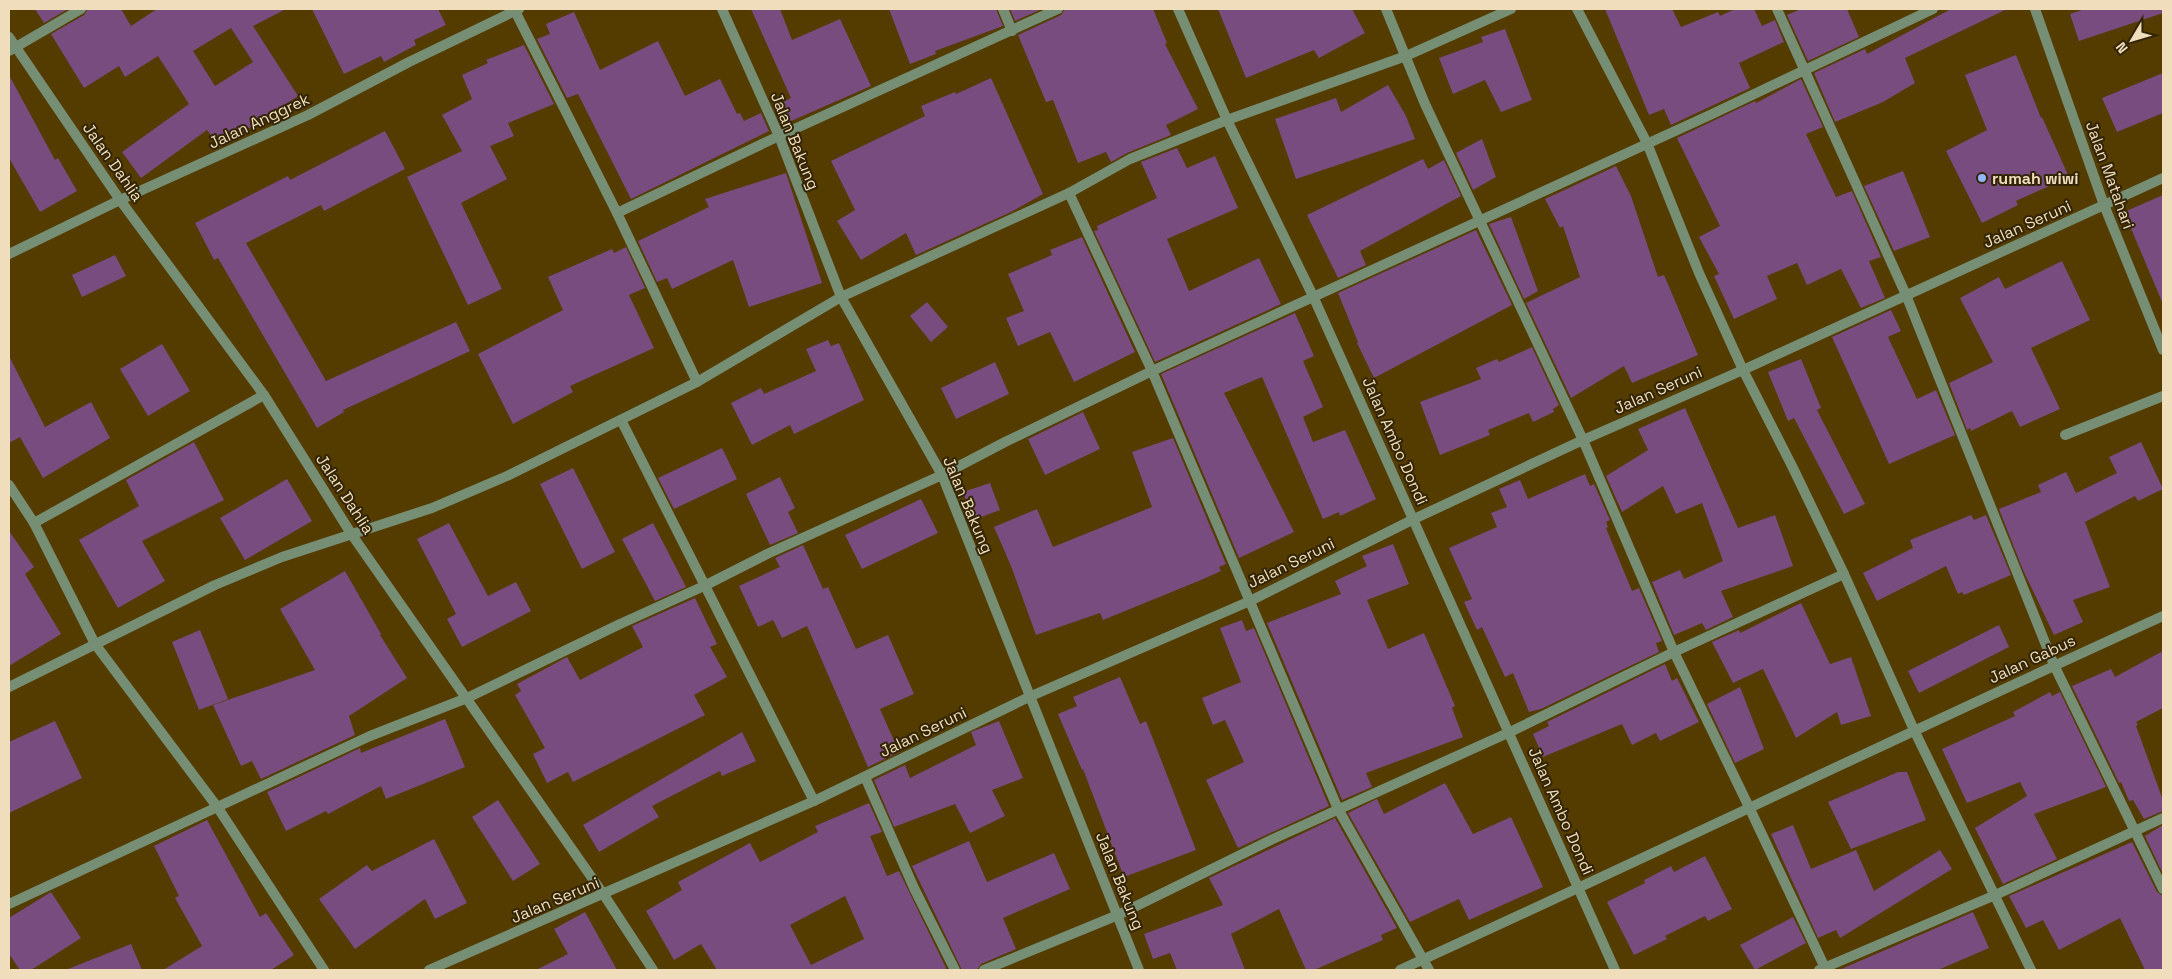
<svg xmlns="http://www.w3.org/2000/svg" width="2172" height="979" viewBox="0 0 2172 979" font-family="'Space Grotesk',sans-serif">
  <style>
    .building { fill: #794c80; fill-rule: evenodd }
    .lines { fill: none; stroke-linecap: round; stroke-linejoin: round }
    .minor { stroke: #768f74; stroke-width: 10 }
    .tertiary { stroke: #768f74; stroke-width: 10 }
    .poi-dot { fill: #92b7fd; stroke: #322406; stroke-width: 2 }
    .labels { text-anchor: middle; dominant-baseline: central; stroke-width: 4; stroke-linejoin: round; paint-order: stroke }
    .street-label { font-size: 16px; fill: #efddbb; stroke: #322406 }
    .poi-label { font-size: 16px; font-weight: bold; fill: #efddbb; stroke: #322406; text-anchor: start }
  </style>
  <rect width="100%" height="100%" fill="#543b00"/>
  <!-- building -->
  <g class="building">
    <path d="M35,9H68L44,23Z"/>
    <path d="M88,9H121L131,26L157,9H286L253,26L298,96L220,147L207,130L141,178L122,152L189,104L158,56L125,77L119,66L84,88L51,34L84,15ZM231,28L253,62L215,86L193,51Z"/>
    <path d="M312,9H438L446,25L414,40L416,45L384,62L381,56L344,74Z"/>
    <path d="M751,9H780L792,40L840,19L871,86L782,125L773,107L791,98Z"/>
    <path d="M889,9H996L1003,26L935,51L936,54L910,64Z"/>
    <path d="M1010,9H1042L1015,21Z"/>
    <path d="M1065,9H1153L1167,43L1165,44L1198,109L1166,125L1171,135L1127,153L1111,162L1106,152L1078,163L1053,100L1046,102L1018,35L1061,15Z"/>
    <path d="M1218,9H1352L1365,33L1319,58L1314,50L1246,78Z"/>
    <path d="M1605,9H1672L1681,27L1718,12L1720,16L1735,9H1754L1762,26L1775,20L1784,42L1739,63L1750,88L1671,125L1664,109L1649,115Z"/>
    <path d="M1801,9H1847L1859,37L1808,61L1787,15Z"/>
    <path d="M1951,9H2007L1905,58L1915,83L1883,102L1835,122L1814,73L1865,49L1867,54Z"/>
    <path d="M2085,9H2163V13L2079,41L2070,14Z"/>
    <path d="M574,12L600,70L658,41L685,96L720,79L737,114L740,113L744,121L761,113L769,131L631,199L578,94L567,98L537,39L550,34L546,24Z"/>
    <path d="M1505,29L1532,100L1501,112L1485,80L1453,94L1439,58L1483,42L1481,37Z"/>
    <path d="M524,45L554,104L508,123L514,136L490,146L507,179L461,203L502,289L468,305L407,177L462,151L442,115L472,99L462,75L488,63L486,60Z"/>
    <path d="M2016,55L2041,118L2042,117L2069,177L2016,201L2018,205L1982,223L1946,151L1987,130L1965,75Z"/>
    <path d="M2163,73V113L2117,132L2102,98Z"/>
    <path d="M9,75L55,160L58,158L77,191L40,212L9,158Z"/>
    <path d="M991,78L1043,194L1011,212L916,255L906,233L861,260L837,221L855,210L831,161L925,116L921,106L955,92L956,94Z"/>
    <path d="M1801,79L1823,127L1806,134L1836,197L1852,191L1881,257L1869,261L1885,298L1861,308L1841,269L1807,285L1797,263L1767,276L1777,299L1734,319L1714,276L1719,274L1699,237L1720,226L1677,138L1755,101L1756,103Z"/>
    <path d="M1388,85L1406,116L1415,139L1296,179L1275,119L1336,98L1341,112Z"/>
    <path d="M385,131L405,169L324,211L321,205L246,243L326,381L456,322L470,351L343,410L344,412L317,428L218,258L214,260L195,223L288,176L290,180Z"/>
    <path d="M1482,139L1496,177L1473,190L1456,153Z"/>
    <path d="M1177,148L1187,168L1215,156L1238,208L1167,239L1189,291L1259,258L1281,304L1155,362L1094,231L1098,230L1097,226L1157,198L1141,162Z"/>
    <path d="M1423,159L1428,169L1444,160L1461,196L1360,251L1366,265L1338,278L1307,215Z"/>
    <path d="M1616,166L1631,196L1658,277L1664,275L1698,355L1632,383L1624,366L1571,398L1526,303L1580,277L1563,226L1560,228L1545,199Z"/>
    <path d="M1903,171L1930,237L1894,251L1864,186Z"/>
    <path d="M786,173L822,283L749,307L733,260L672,289L667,278L657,282L638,241L709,207L705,199Z"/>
    <path d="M2163,195V304L2124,212Z"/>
    <path d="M1511,217L1538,291L1524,299L1489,224Z"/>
    <path d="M1476,230L1512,305L1374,378L1357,343L1358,342L1338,293Z"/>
    <path d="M1082,237L1135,352L1074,382L1050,332L1018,346L1006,318L1024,311L1008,274L1052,255L1050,250Z"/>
    <path d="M626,247L645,288L629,295L654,348L570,386L573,392L513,424L478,354L563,310L548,277L612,249L614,253Z"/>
    <path d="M115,255L126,276L82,297L72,275Z"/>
    <path d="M2062,261L2090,320L2031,348L2060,409L2020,427L2012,411L1971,431L1970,428L1967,430L1949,383L1993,362L1960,298L1999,277L2005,289Z"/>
    <path d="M927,302L948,327L931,342L910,316Z"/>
    <path d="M1891,310L1901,331L1888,337L1917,399L1936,390L1955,435L1889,464L1832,337Z"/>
    <path d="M1295,313L1314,356L1303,361L1323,407L1303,417L1313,442L1345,430L1376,499L1340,516L1339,512L1323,519L1262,377L1224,393L1294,532L1239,558L1161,374Z"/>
    <path d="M828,340L831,346L839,343L864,400L794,434L790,425L752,445L731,403L761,388L764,394L816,371L806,349Z"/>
    <path d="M162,344L190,391L148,416L120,369Z"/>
    <path d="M1532,347L1559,405L1553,409L1554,412L1533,422L1529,413L1488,430L1490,435L1440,455L1420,402L1481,379L1476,368L1497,359L1499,362Z"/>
    <path d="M9,356L45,427L91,402L110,438L43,478L20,437L9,443Z"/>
    <path d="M1801,359L1821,408L1817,410L1865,504L1844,514L1794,418L1788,421L1768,372Z"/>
    <path d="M995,362L1009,394L956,419L941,388Z"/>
    <path d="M1685,408L1738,528L1775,515L1793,566L1721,591L1733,617L1706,630L1702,623L1674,635L1652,582L1680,570L1684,579L1723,561L1702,503L1676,514L1663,486L1622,512L1606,476L1648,450L1638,429Z"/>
    <path d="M1083,412L1100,449L1045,475L1028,439Z"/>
    <path d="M1173,438L1226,564L1219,567L1221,571L1201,580L1103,620L1100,613L1036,635L1011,566L994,527L1037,509L1053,547L1152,507L1132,452Z"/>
    <path d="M194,442L224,500L142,541L165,581L118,608L79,540L139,506L126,480Z"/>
    <path d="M2141,442L2163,489L2138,501L2135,496L2085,522L2110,587L2073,600L2083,622L2054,635L2023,570L1999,509L2041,492L2038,485L2066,472L2076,493L2117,473L2109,457Z"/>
    <path d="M722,448L737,479L674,509L658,478Z"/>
    <path d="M573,468L615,552L582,569L540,484Z"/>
    <path d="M1585,474L1590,486L1594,484L1610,520L1606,522L1608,527L1606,528L1632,591L1639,588L1662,641L1656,643L1659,652L1541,709L1529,712L1513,673L1505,677L1482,627L1477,630L1464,602L1472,599L1449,548L1497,527L1491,513L1507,507L1499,489L1520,480L1528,499Z"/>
    <path d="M780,477L795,508L788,512L798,533L770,545L746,494Z"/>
    <path d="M287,479L312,521L245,560L220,518Z"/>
    <path d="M990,483L1000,510L973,520L963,492Z"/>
    <path d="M921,499L938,533L862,569L845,535Z"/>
    <path d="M1971,515L1974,520L1986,515L2011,575L1964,595L1962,592L1958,594L1946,566L1877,601L1863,573L1913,548L1910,540Z"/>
    <path d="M449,523L488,596L516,582L531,611L462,647L447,619L456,614L417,539Z"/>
    <path d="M653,523L686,587L655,601L622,539Z"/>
    <path d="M9,531L34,567L25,574L61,634L9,666Z"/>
    <path d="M1393,544L1409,584L1367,600L1388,649L1424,633L1455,706L1452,708L1463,737L1366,773L1372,787L1342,800L1267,623L1341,594L1335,581L1367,566L1362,556Z"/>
    <path d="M803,545L823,589L828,587L856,649L888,635L914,694L880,709L899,752L868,767L807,626L782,638L773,620L758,627L739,586L780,567L775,558Z"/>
    <path d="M345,571L381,634L380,635L407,678L349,716L355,735L261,779L252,761L241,766L213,705L315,670L280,609Z"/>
    <path d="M695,598L717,644L710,647L727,677L694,695L705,715L573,782L568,772L547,783L533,754L545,748L515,695L521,691L517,684L567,657L580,680L643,647L632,626Z"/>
    <path d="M1801,603L1830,664L1851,657L1871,716L1841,725L1837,712L1796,738L1763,669L1733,683L1712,642L1739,630L1740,633Z"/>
    <path d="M1242,620L1246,631L1254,628L1329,806L1238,848L1206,780L1244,762L1225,720L1213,725L1202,698L1241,682L1220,628Z"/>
    <path d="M1999,625L2009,647L1919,693L1908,671Z"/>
    <path d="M200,630L228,699L199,710L172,642Z"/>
    <path d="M2163,651V708L2136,722L2138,725L2136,726L2163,800V811L2144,819L2133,800L2129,801L2121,782L2119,783L2072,686L2111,669L2115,677Z"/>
    <path d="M1665,664L1672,681L1677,678L1699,722L1660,741L1656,733L1632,745L1622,724L1543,757L1533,734L1549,726L1547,722Z"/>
    <path d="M1120,677L1140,724L1146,721L1196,850L1124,877L1083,769L1082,770L1058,714L1077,706L1073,697Z"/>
    <path d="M1740,687L1764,749L1735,763L1707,704Z"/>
    <path d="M2050,692L2052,696L2060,692L2106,787L2034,814L2057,859L2003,884L1975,828L2027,796L2020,782L1967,803L1942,749L2015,716L2013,712Z"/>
    <path d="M445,719L465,767L386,799L381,786L328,814L326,811L286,831L267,792L360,748L361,753Z"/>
    <path d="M55,721L82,778L9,813V742Z"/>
    <path d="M999,721L1023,778L992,790L1005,816L970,833L955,804L894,827L874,780L905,765L910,778L976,745L971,732Z"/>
    <path d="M742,732L756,761L722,776L720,771L652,806L659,817L599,852L583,825Z"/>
    <path d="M1898,772H1907L1926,820L1851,849L1828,802Z"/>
    <path d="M1445,783L1473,834L1511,817L1543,887L1469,920L1459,899L1410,922L1348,813L1377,799L1384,814Z"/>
    <path d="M498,800L540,864L513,881L472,817Z"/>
    <path d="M869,803L882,832L870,836L887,876L899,871L947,970H717L701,944L674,960L646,911L682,890L678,882L750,843L760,862L818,832L815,826ZM845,896L864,939L811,965L790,925Z"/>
    <path d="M1335,818L1397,928L1381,935L1383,940L1314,970H1306L1279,909L1231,934L1245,970H1177L1170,953L1153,959L1144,934L1223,905L1209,878Z"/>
    <path d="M207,820L260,917L266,913L294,955L271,970H163L202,946L175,898L179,896L154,846Z"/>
    <path d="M1793,825L1811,869L1856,850L1874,891L1940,850L1952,869L1840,938L1836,930L1818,938L1771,834Z"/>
    <path d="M2163,825V874L2145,836Z"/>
    <path d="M434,839L467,903L435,919L425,899L355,949L319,899L367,865L372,871Z"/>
    <path d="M969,841L987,882L1054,853L1070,889L1003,918L1016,949L981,964L977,970H962L912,866Z"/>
    <path d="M2132,842L2157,892L2163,896V970H2145L2120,918L2059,950L2043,920L2026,928L2009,896Z"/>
    <path d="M1705,856L1732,909L1708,921L1705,916L1665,936L1667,939L1634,955L1607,902L1645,883L1644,880L1671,866L1674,872Z"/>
    <path d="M51,892L81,938L31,970H20L9,954V918Z"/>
    <path d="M585,912L617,970H536L568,954L554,929Z"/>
    <path d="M1973,912L1989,948L1938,970H1839Z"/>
    <path d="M1793,917L1806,943L1755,970L1740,945Z"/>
    <path d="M131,944L142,970H69L68,969Z"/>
  </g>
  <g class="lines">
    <!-- minor -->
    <g class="minor">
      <path d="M514,9L617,213L697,382"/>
      <path d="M722,9L779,136L841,297L942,475L1139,970"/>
      <path d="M1003,9L1012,31"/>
      <path d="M1178,9L1227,120L1313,296L1615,970"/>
      <path d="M1386,9L1425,104L1583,440L1674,652L1749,807L1826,970"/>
      <path d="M1577,9L1647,143L1699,273L1743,370L1793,468L1844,574L1914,730L2031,970"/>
      <path d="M1777,9L1906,295L2054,665L2163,889"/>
      <path d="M2035,9L2104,205L2163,350"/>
      <path d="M9,37L120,200L264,395L352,535L604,895L653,970"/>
      <path d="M9,51L81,9"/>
      <path d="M1069,193L1152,371L1338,809L1429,970"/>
      <path d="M617,213L779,136L1058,9"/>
      <path d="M9,254L120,200L308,115L409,62L519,9"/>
      <path d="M621,420L814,801"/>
      <path d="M2065,435L2163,396"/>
      <path d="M9,485L34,523L95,644L218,808L324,970"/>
      <path d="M34,523L264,395"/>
      <path d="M865,777L914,888L955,970"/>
      <path d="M9,904L370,736L467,698L620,624L704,586L767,554L942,475L1005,442L1152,371L1710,115L1933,9"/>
      <path d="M429,970L814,801L1029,697L1250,601L1414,519L1583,440L1743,370L2163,178"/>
      <path d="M984,970L1118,915L1273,839L1510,732L1674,652L1844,574"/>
      <path d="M1400,970C1655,854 1907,732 2163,616"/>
      <path d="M1819,970L1993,896L2163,818"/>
    </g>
    <!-- tertiary -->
    <path class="tertiary" d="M9,687L215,585L282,557L432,508L507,476L697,382L841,297L1069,193L1130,159L1227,120L1406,56L1511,9"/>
  </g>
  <!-- markers -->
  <circle class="poi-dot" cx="1982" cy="178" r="5"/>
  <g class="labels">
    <!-- street labels -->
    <g class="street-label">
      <text transform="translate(259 121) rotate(-25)">Jalan Anggrek</text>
      <text transform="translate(795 141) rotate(68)">Jalan Bakung</text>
      <text transform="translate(113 162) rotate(55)">Jalan Dahlia</text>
      <text transform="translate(2110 175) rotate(70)">Jalan Matahari</text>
      <text transform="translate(2027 224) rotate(-24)">Jalan Seruni</text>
      <text transform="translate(1658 390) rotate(-24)">Jalan Seruni</text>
      <text transform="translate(1395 441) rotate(66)">Jalan Ambo Dondi</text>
      <text transform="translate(345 494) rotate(57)">Jalan Dahlia</text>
      <text transform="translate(968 505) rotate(67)">Jalan Bakung</text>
      <text transform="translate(1291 563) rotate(-26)">Jalan Seruni</text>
      <text transform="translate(2032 659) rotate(-25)">Jalan Gabus</text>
      <text transform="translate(923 732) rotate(-26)">Jalan Seruni</text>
      <text transform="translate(1561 811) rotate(66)">Jalan Ambo Dondi</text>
      <text transform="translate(1120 881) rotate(68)">Jalan Bakung</text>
      <text transform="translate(555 900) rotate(-23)">Jalan Seruni</text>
    </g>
    <!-- poi labels -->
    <g class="poi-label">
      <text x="1992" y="178">rumah wiwi</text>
    </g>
  </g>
  <!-- border -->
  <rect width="2172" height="979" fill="none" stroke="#efddbb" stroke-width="20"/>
  <!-- north arrow -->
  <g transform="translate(2132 40) rotate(232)" stroke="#322406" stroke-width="4" paint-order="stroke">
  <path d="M0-4L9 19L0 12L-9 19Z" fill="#efddbb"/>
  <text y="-8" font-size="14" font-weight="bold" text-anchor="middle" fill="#efddbb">N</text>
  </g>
</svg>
